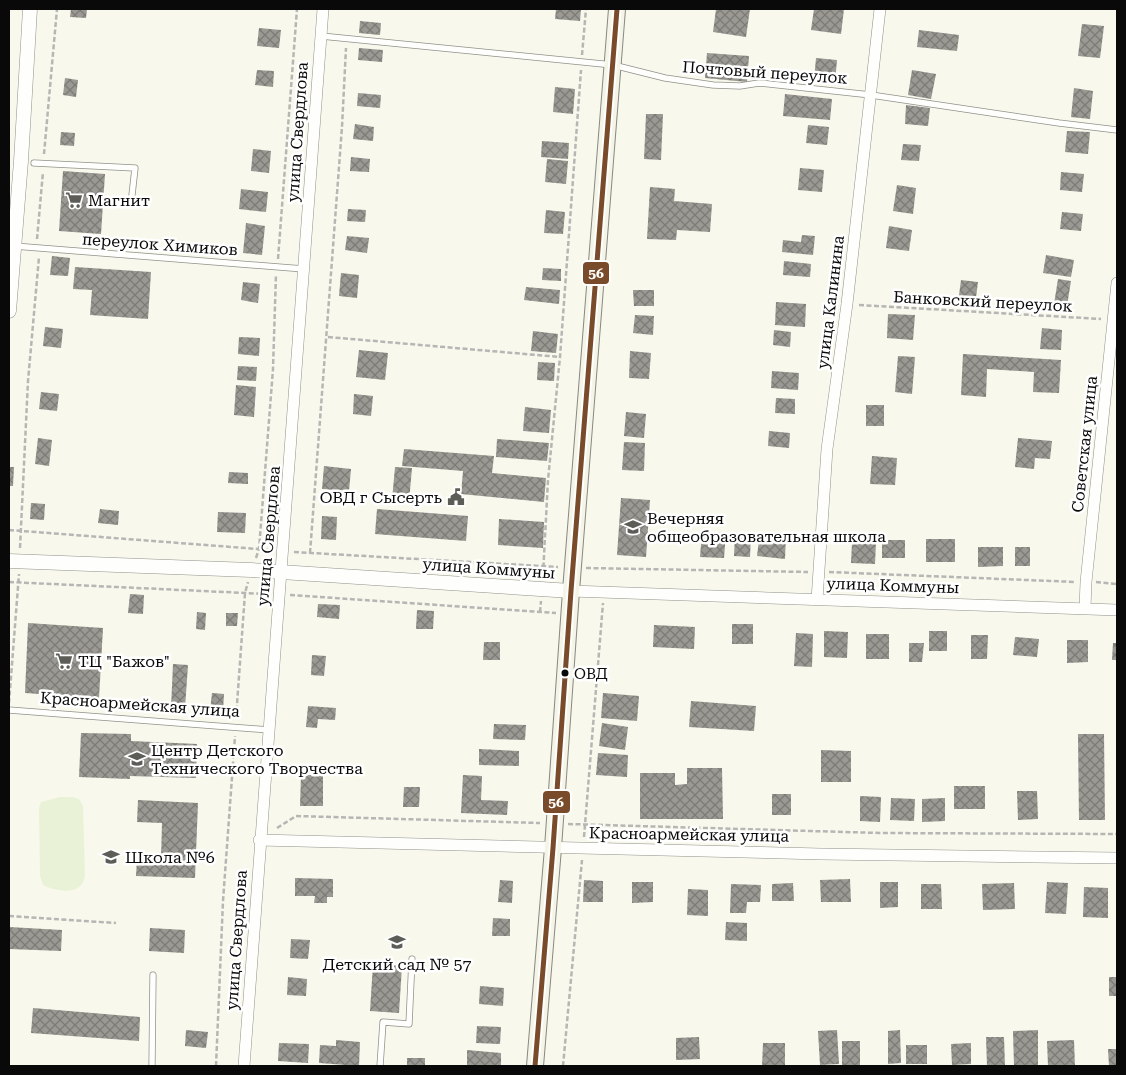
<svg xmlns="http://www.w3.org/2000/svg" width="1126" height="1075" viewBox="0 0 1126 1075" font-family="'Roboto Serif',serif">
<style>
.pitch{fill:#e9f2d6}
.building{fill:url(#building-cross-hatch)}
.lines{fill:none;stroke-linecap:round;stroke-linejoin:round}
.service-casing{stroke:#91918b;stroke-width:7}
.minor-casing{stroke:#91918b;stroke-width:12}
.tertiary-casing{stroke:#91918b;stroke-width:15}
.secondary-casing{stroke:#888782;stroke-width:18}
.path{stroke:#b6b6b4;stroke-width:2.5;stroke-dasharray:5 2.5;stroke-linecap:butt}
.service{stroke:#fefefc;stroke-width:5.5}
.minor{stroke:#fefefc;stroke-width:11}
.tertiary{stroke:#fefefc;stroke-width:14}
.secondary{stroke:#f4f4e7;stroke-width:16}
.bus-1-casing{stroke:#fff;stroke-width:9}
.bus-1{stroke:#7a4b2a;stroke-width:5}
.bus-dot{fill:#090909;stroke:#fff;stroke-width:2}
.labels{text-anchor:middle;stroke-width:5;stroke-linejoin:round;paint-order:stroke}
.bus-label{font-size:15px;fill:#090909;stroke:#fff;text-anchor:start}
.street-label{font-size:16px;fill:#090909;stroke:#fff}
.poi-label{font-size:16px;fill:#090909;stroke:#fff;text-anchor:start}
.line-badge{stroke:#fff;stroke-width:2}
.badge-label{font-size:14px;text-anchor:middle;font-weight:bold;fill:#fff}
</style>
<defs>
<pattern id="building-cross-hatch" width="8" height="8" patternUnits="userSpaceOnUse" patternTransform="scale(1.25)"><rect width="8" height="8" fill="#9b9993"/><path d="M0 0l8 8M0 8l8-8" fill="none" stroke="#7d7b76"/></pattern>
</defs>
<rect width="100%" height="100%" fill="#f9f8ec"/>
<!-- pitch -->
<path class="pitch" d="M60,797H73L79,799L83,806L85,876C82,896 57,892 43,885L40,876L39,808L41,802Z"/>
<!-- building -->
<path class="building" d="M71,9H87L86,18L70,17Z
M556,9H581L580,21L555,19Z
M716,9H750L746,37L713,32Z
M814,9H844L841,34L811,30Z
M360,21L381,23L380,35L359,33Z
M1082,24L1104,26L1100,58L1078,56Z
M259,28L281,30L279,48L257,46Z
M919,30L959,35L957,51L917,47Z
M359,48L383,50L382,62L358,60Z
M707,53L749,56L747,82L705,78Z
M816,58L837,60L835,82L814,80Z
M257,70L274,71L273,87L255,85Z
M912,70L936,74L931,99L908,95Z
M65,78L78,80L76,97L63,95Z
M555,87L575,89L573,114L553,112Z
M1074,88L1093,91L1090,119L1071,117Z
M358,93L381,95L380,108L357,106Z
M785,94L832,99L830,120L783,116Z
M906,105L930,108L928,126L905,124Z
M646,114H663L661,160L644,159Z
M355,124L374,127L373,141L353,139Z
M808,125L829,127L827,145L806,143Z
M1067,131L1090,132L1088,154L1065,152Z
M61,132L75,133L74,146L60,145Z
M542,141L569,143L568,159L541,157Z
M903,144L921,145L919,161L901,160Z
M253,149L271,151L269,173L251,171Z
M351,157L370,159L369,172L350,171Z
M547,159L568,161L566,184L545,182Z
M800,168L824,170L822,192L798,190Z
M63,171L105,174L101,234L59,231Z
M1061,172L1084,174L1082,192L1060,190Z
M897,185L916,188L913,214L893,211Z
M650,187L675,189L674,201L712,204L710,232L677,230L676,240L647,239Z
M241,189L268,192L266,212L239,209Z
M348,209L366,210L365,222L347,221Z
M546,210L565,212L563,234L544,233Z
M1062,212L1083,214L1081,231L1060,229Z
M246,223L265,226L262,255L243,253Z
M889,226L912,230L909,251L886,248Z
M802,235L815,236L813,255L782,252L783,240L801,242Z
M347,236L369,238L367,253L345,250Z
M1046,255L1074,260L1071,277L1043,273Z
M52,256L70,258L68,276L50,275Z
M784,261L811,264L810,277L783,275Z
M75,267L151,272L148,319L90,315L92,290L73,289Z
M543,268L561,269V281L542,280Z
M341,273L359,275L357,298L339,296Z
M1058,279L1071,281L1067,306L1054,304Z
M961,280L978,282L975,305L958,303Z
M243,282L260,284L258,303L241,300Z
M526,287L560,290L559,304L524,300Z
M633,290H654V306H634Z
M776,302L806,304L805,327L775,325Z
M888,314L915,315L913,340L887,338Z
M635,315L654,316L653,335L633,333Z
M45,327L63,329L61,348L43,346Z
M1042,328L1062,330L1061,350L1040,349Z
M774,330L791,332L790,347L773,345Z
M533,331L558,334L556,353L531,351Z
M239,337L260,338L259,356L238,354Z
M359,350L388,353L385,380L356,377Z
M630,351L651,353L649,379L629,378Z
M963,354L1061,360L1059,393L1033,392L1034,372L987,369L986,397L961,395Z
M898,356L915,357L912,394L895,392Z
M538,362L555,363L554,381L537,380Z
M238,366L257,367L256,381L237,380Z
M772,371L799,373L798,390L771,388Z
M236,385L256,387L254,417L234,415Z
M41,392L59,394L57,411L39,409Z
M354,394L373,396L371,416L353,414Z
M776,398L795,399V414L775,413Z
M866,405H884V426H866Z
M525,407L551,410L549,433L523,431Z
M626,412L646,414L644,438L624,436Z
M769,431L790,433L789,448L768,446Z
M38,438L52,440L49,466L35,464Z
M1018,438L1052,441L1050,459L1035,458L1034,469L1015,467Z
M497,439L549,443L547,461L496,457Z
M624,442L645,443L644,471L622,470Z
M404,449L494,456L492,473L546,478L544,502L461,494L463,471L402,466Z
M872,456L897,458L895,485L870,484Z
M324,466L351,469L349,491L322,489Z
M9,467H14L13,486H9Z
M395,467L412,468L409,502L392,500Z
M229,472L248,473V484L228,483Z
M621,498L650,500L646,557L617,555Z
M31,503L45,504L44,520L30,519Z
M100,509L119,511L118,525L98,523Z
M377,509L468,516L466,541L375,534Z
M218,512L246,513L245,533L217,532Z
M322,516L337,517L336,540L321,539Z
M499,519L544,522L543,548L498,545Z
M702,532L726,533L724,558L700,557Z
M760,532L786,533L785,559L757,556Z
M735,534L751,535L750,557L734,556Z
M926,539H955V562H926Z
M882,540H905V558H882Z
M852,542H876L875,564L851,563Z
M978,547H1003V566L978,567Z
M1015,547H1030V566H1015Z
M130,594L144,595L143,614L128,613Z
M318,604L340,605L339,619L317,617Z
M417,610L434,611L433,629H416Z
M197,612L206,613L205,630L196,629Z
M226,613H238L237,626H226Z
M28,623L103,628L99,698L25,693Z
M732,624H753V644H732Z
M654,625L695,627L694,649L653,647Z
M824,631L848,632L847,658L824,657Z
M929,631H947V651H929Z
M796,633L813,634L812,667L794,666Z
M866,634H889V659H866Z
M971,635H988L987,659H971Z
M1015,637L1039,639L1037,657L1013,655Z
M1067,640H1088V662L1067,663Z
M484,642H500V660H483Z
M909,643H924L922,662H909Z
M1113,643H1117V660H1112Z
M312,655L326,656L324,676L311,675Z
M173,664L188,665L185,708H171Z
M212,693L224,694L223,712L210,711Z
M603,693L639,696L637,721L601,718Z
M691,701L756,706L754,731L689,727Z
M308,706L336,708L335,720L318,719L317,728L306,727Z
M602,723L628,727L625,750L599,746Z
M494,724L526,725L525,740L493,739Z
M81,733L131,734V741L197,744L196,778L130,776V779L79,777Z
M1078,734H1104L1105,820H1079Z
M479,749L519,751V766L479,765Z
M821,750L851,751V782H821Z
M598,753L628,755L627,777L596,775Z
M687,768H722L723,819H640V773H675V785L687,784Z
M301,775H323V806H300Z
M463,775L482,776L481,800L508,801L507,815L461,813Z
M954,786H985V809H954Z
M404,787H420L419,807H403Z
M1017,791H1037L1038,819L1018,820Z
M772,794H791V815H772Z
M860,796L881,797L880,822L860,821Z
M891,798L915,799L914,821L890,820Z
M945,798V821L922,822V799Z
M138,800L198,803L195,878L136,876L137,857L161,858L162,823L137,822Z
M295,878L333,879V897H327V903H314L315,896H295Z
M850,879L851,902H821L820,880Z
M500,880L513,881L512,903L498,902Z
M584,880L603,881V902H583Z
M632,882H653V902L632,903Z
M880,882H898V907L880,908Z
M1047,882L1068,883L1066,914L1045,913Z
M793,883L794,901H772V884Z
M1014,883L1015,909L983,910L982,884Z
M731,884L761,885L760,902H747L746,913H730Z
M921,884H941L942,909H921Z
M1084,887L1108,888V918L1083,917Z
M688,889L708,890V916L687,915Z
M493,918L510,919V936H492Z
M726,922L747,923V941L725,940Z
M9,927L62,930L61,951L9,949Z
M150,928L185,930L184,953L149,951Z
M291,939L310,940L308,959L290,958Z
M373,964L402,966L399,1013L370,1011Z
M288,977L307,979L306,996L287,995Z
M1109,977H1117V996H1109Z
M480,986L504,988L503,1006L479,1004Z
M33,1008L140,1017L139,1041L31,1033Z
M477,1026L501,1027L500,1044L476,1043Z
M186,1030L208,1032L206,1048L185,1046Z
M837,1030L839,1064L820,1065L818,1031Z
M900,1030L901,1063L888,1064V1031Z
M1038,1030V1066H1014L1013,1031Z
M699,1037L700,1059L676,1060V1038Z
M986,1037H1004L1005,1066H987Z
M336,1040L360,1042L359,1066L319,1063L320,1045L336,1046Z
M1074,1040L1075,1066H1048L1047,1041Z
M842,1041H860V1066H842Z
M279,1043L309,1044L308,1063L278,1061Z
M763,1043H785V1066H762Z
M971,1043V1064L952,1065L951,1044Z
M906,1045H927V1064H906Z
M1108,1049H1117V1066H1109Z
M467,1050L501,1053V1066H467Z
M407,1058H425V1066H407Z"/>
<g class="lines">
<!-- service casing -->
<g class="service-casing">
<path id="service" d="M321,36L613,65L665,78L713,85L740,86L759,83L871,95L1059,123L1117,130
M34,163L135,168L131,204
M14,246L304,269
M9,710L269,730
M152,1066L153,975
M380,1066L383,1022L409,1024L412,959"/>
</g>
<!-- minor casing -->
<g class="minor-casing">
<path id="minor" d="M571,591L1117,610
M817,600L827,449L847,304L880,9
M1085,608L1086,582L1117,283
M259,840L821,854L1117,858
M244,1066L323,9"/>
</g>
<!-- tertiary casing -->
<g class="tertiary-casing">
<path id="tertiary" d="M9,311L21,161L30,9
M9,561L251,570L571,591"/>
</g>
<!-- secondary casing -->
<g class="secondary-casing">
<path id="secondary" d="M535,1066L553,848L571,591L617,9"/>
</g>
<!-- path -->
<path class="path" d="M582,55L586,9
M44,154L57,9
M37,239L43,172
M278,259L297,9
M859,305L1101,319
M328,337L560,357
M9,530L271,550
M20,548L28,381L39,257
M294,552L558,567
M310,553L342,127L346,48
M256,558L259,549L273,369L276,274
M586,568L808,572
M829,572L1076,582
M543,575L548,480L560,357L581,70
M9,582L267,594
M1096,582L1117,584
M290,595L556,613
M540,612L541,601
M9,703L19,574
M236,718L245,593L248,582
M568,824L880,833L1117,834
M277,828L296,816L540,823
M584,837L603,603
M9,916L116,923
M216,1066L223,901L235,736
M563,1066L582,860"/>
<!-- service -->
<use href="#service" class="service"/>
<!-- minor -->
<use href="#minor" class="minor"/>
<!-- tertiary -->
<use href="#tertiary" class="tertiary"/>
<!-- secondary -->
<use href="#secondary" class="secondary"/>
<!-- bus-1 casing -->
<g class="bus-1-casing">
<path id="bus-1" d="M535,1066L553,848L571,591L617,9"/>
</g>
<!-- bus-1 -->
<use href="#bus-1" class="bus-1"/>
</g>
<!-- icons -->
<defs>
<g id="supermarket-bare" transform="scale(1.35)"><path d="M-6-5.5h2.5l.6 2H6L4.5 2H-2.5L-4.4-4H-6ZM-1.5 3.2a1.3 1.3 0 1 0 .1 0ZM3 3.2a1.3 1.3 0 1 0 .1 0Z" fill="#5d5d58" stroke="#fff" stroke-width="2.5" paint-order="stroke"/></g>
<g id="civic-bare" transform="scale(1.35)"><path d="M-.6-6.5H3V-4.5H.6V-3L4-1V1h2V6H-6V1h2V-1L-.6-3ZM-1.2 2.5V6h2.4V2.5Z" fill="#5d5d58" stroke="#fff" stroke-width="2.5" paint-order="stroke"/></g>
<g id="school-bare" transform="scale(1.35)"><path d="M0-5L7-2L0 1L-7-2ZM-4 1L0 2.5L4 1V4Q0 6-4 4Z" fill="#5d5d58" stroke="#fff" stroke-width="2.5" paint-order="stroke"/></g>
</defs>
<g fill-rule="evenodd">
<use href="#supermarket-bare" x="74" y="200"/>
<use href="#civic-bare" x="456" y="497"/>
<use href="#school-bare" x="633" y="527"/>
<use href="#supermarket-bare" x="64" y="661"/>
<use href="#school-bare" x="137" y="759"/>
<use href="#school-bare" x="111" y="857"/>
<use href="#school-bare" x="397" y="942"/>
</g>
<!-- markers -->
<circle class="bus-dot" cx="565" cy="673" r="4.5"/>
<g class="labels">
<!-- bus labels -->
<g class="bus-label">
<text x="574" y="679">ОВД</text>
</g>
<!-- street labels -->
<g class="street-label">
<text transform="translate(765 72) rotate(4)" y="6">Почтовый переулок</text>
<text transform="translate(297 132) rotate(-86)" y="6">улица Свердлова</text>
<text transform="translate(160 244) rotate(4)" y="6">переулок Химиков</text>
<text transform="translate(983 301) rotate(3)" y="6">Банковский переулок</text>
<text transform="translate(830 302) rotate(-83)" y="6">улица Калинина</text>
<text transform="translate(1084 444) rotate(-84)" y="6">Советская улица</text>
<text transform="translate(268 536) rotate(-85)" y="6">улица Свердлова</text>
<text transform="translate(489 568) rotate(4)" y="6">улица Коммуны</text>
<text transform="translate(893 585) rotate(2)" y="6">улица Коммуны</text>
<text transform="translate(140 704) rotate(4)" y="6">Красноармейская улица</text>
<text transform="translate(689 834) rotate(1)" y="6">Красноармейская улица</text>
<text transform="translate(236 940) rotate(-86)" y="6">улица Свердлова</text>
</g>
<!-- poi labels -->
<g class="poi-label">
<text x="88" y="206">Магнит</text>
<text x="442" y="503" text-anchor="end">ОВД г Сысерть</text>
<text x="647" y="524">Вечерняя<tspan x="647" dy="18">общеобразовательная школа</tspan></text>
<text x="78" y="667">ТЦ "Бажов"</text>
<text x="151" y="756">Центр Детского<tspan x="151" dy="18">Технического Творчества</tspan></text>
<text x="125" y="863">Школа №6</text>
<text x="397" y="970" text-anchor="middle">Детский сад № 57</text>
</g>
</g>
<g class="line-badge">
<rect x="582" y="261" width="28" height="24" rx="5" fill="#7a4b2a"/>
<rect x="542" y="790" width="29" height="24" rx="5" fill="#7a4b2a"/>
</g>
<g class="badge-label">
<text x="596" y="278">56</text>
<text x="556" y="807">56</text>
</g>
<!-- border -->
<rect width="1126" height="1075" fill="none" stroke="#090909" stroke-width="20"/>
</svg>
